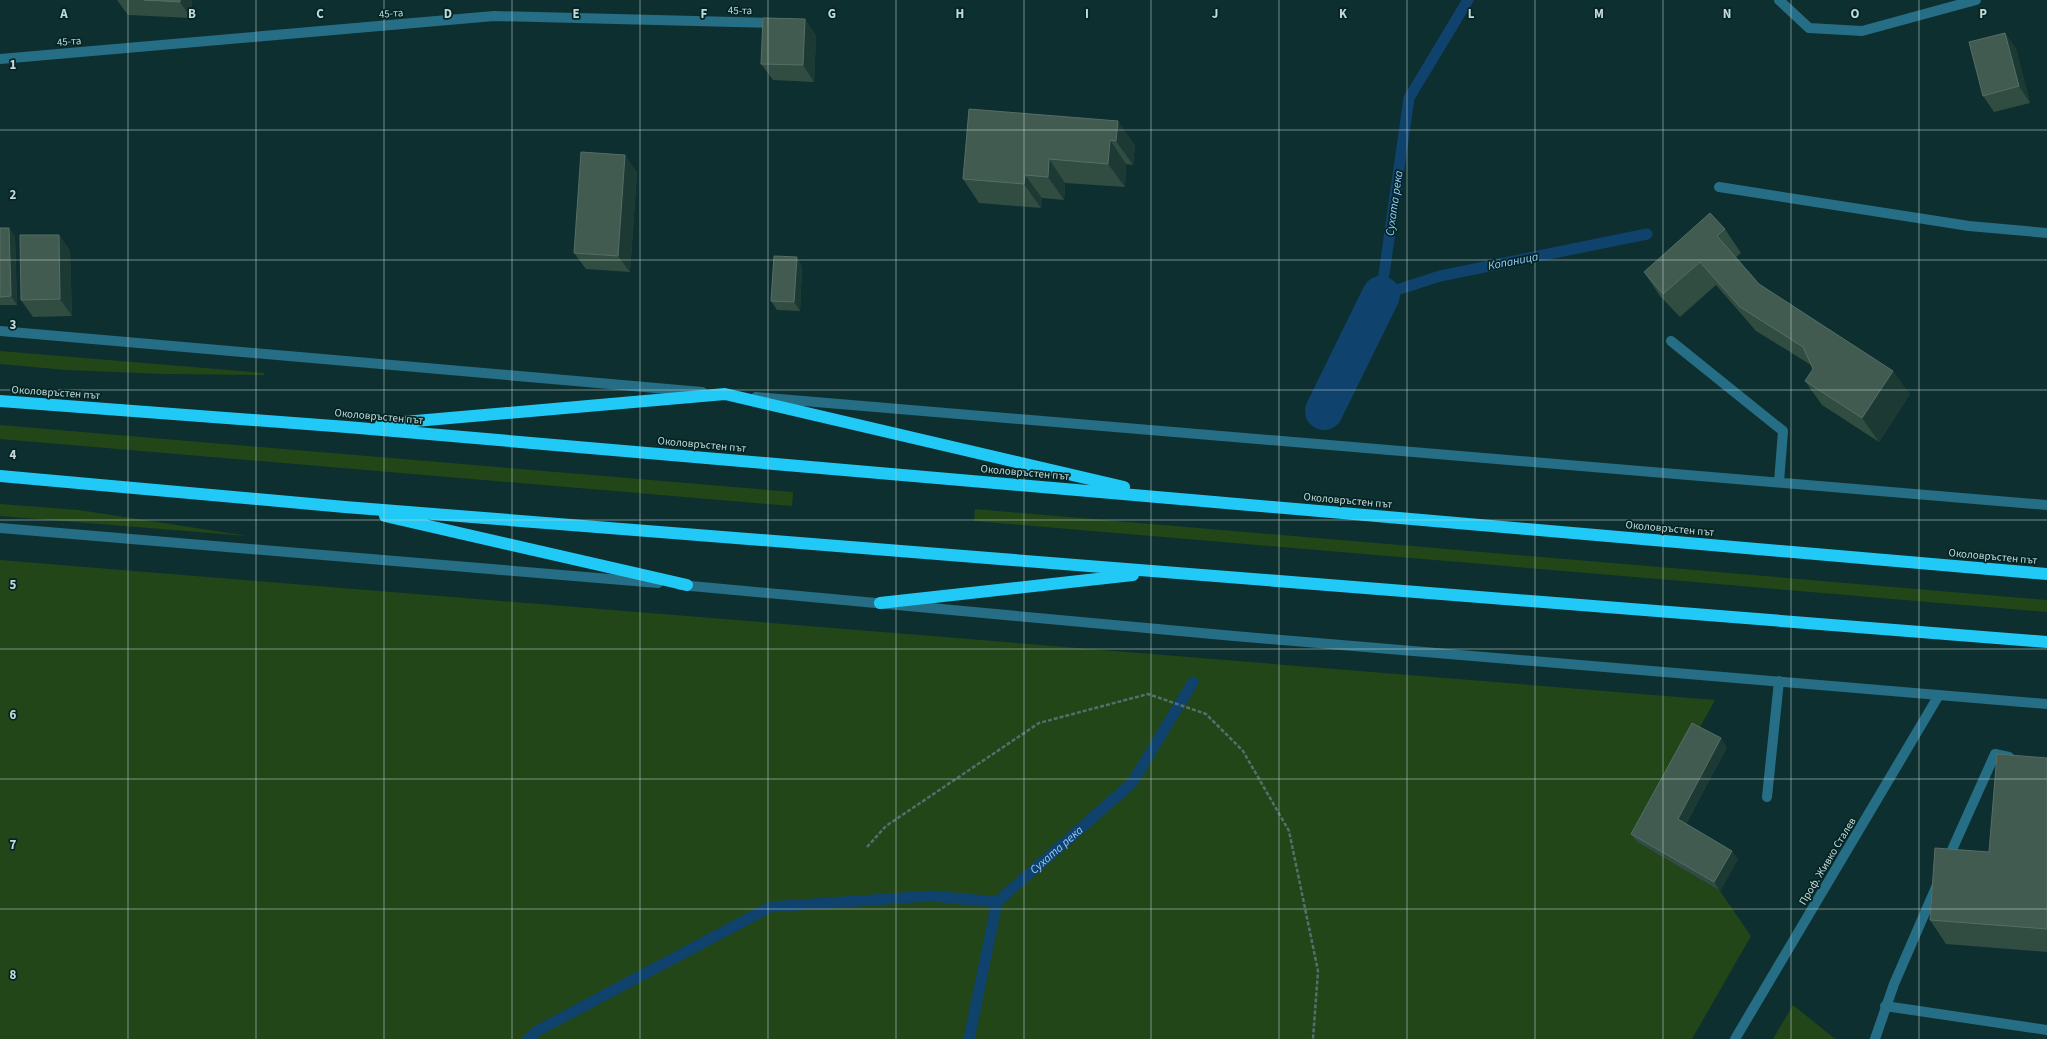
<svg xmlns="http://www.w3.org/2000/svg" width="2047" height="1039" viewBox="0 0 2047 1039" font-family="'Source Sans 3',sans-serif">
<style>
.green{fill:#224618}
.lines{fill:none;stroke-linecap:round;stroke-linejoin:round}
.stream{stroke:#0f426d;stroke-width:11}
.canal{stroke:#0f426d;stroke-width:38}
.path{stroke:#536f6e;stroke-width:2.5;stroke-dasharray:4 2;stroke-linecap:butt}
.minor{stroke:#266e85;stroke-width:10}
.highway{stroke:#21caf6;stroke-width:12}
.wall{fill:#314c41}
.shaded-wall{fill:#1c3a33}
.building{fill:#415b51;stroke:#566e66}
.grid{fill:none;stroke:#c6d8d7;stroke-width:1;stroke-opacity:0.55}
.labels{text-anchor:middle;stroke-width:3.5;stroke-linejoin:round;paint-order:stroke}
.street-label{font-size:11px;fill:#c6d8d7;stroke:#032525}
.water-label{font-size:12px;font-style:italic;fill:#9acafc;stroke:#032525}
.grid-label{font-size:13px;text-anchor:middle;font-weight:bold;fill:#c6d8d7;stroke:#032525;stroke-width:3.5;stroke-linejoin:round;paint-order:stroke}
</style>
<rect width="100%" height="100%" fill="#0e2f2f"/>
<!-- green -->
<path class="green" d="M0,351L264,373V375L165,374L66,370L0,364Z
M0,425L793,492L792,506L0,439Z
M0,504L79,510L248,536L0,516Z
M975,509L2047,600V612L974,521Z
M0,560L1715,700L1637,842L1720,891L1751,936L1692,1039H0Z
M1793,1005L1835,1039H1773Z"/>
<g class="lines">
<!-- stream -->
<g class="stream">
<path d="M1468,0L1409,98L1381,295L1440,276L1647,234"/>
<path d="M528,1039L537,1031L770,907L931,896L997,902"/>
<path id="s1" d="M969,1039L997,902L1132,783L1193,682"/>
</g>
<!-- canal -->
<path class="canal" d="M1324,411L1381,295"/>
<!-- path -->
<path class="path" d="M867,847L886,826L1039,723L1148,694L1206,714L1243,751L1289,831L1318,971L1313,1039"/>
<!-- minor -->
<path class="minor" d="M1779,0L1809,28L1862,31L1976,0
M0,59L494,16L776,23
M1719,187L1969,226L2047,233
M0,331L702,392
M1671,341L1783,431L1779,482
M756,397L2047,505
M0,528L658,583
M680,585L1234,636L2047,704
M1767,797L1779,681
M1947,861L1995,754L2009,757
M1885,1006L2047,1030
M1735,1039L1939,695
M1875,1039L1894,984L1937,885"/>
<!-- highway -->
<path class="highway" d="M0,401L347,427L2047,574
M381,424L725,394L1124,487
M0,476L345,507L2047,642
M385,516L687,585
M880,603L1133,575"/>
</g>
<!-- wall -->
<path class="wall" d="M117,0H192L191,18L128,15Z
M805,19L816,36L814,82L773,80L761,64Z
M2005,33L2016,49L2030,103L1994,112L1983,96Z
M969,109L1135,145L1133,165L1126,164L1125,187L1065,183L1064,200L1042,198L1041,208L979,203L963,179Z
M637,172L630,272L586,269L574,253Z
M0,228L15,236L17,305H0Z
M1725,229L1741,253L1736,257L1759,284L1910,394L1879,442L1822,405L1805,381L1813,369L1811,365L1756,331L1716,285L1680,317L1660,296L1644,272Z
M59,235L70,251L72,316L33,317L21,300Z
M802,266L800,311L777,310L771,301Z
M1727,747L1686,824L1738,859L1720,891L1637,842L1631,834Z
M2047,758V952L1946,944L1930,920L1989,852Z"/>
<!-- shaded-wall -->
<path class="shaded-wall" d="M180,0H192L191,18L180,2Z
M805,19L816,36L814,82L803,65Z
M2005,33L2016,49L2030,103L2019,86Z
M1118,121L1135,145L1133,165L1116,141Z
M1110,140L1126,164L1125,187L1108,164Z
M625,155L637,172L630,272L618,256Z
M1049,159L1065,183L1064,200L1048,177Z
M1025,175L1042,198L1041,208L1024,184Z
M9,228L15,236L17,305L11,296Z
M59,235L70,251L72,316L60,299Z
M797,257L802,266L800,311L794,302Z
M1893,371L1910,394L1879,442L1862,418Z
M1721,738L1727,747L1684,827L1678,819Z
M1732,851L1738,859L1720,891L1714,882Z"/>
<!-- building -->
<path class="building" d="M144,0H180V2Z
M763,18L805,19L803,65L761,64Z
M2005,33L2019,86L1983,96L1969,42Z
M969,109L1118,121L1116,141L1110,140L1108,164L1049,159L1048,177L1025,175L1024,184L963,179Z
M581,152L625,155L618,256L574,253Z
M1710,213L1725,229L1717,236L1759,284L1893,371L1862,418L1805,381L1813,369L1803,347L1740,307L1700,262L1663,294L1644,272Z
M0,228H9L11,296L0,297Z
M20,235H59L60,299L21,300Z
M774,256L797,257L794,302L771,301Z
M1692,723L1721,738L1678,819L1732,851L1714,882L1631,834Z
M1997,754L2047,758V929L1930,920L1935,848L1989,852Z"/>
<!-- grid -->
<path class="grid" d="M128,0V1039M256,0V1039M384,0V1039M512,0V1039M640,0V1039M768,0V1039M896,0V1039M1024,0V1039M1151,0V1039M1279,0V1039M1407,0V1039M1535,0V1039M1663,0V1039M1791,0V1039M1919,0V1039M0,130H2047M0,260H2047M0,390H2047M0,520H2047M0,649H2047M0,779H2047M0,909H2047"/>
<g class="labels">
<!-- street labels -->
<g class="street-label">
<text transform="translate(740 10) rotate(1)" y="4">45-та</text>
<text transform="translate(391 13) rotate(-5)" y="4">45-та</text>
<text transform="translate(69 41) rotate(-5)" y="4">45-та</text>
<text transform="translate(56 392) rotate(4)" y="4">Околовръстен път</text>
<text transform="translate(379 416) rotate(5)" y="4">Околовръстен път</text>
<text transform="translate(702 444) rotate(5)" y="4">Околовръстен път</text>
<text transform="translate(1025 472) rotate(5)" y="4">Околовръстен път</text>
<text transform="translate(1348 500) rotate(5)" y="4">Околовръстен път</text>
<text transform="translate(1670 528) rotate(5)" y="4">Околовръстен път</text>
<text transform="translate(1993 556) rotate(5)" y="4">Околовръстен път</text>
<text transform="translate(1827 861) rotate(-59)" y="4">Проф. Живко Сталев</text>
</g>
<!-- water labels -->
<g class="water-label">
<text transform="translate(1394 203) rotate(-82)" y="4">Сухата река</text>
<text transform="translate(1513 261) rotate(-11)" y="4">Копаница</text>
<text dy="4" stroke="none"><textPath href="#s1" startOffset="219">Сухата река</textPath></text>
</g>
</g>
<g class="grid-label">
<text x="64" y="18">A</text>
<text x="192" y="18">B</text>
<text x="320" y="18">C</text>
<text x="448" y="18">D</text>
<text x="576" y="18">E</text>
<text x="704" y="18">F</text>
<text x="832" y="18">G</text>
<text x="960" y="18">H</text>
<text x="1087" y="18">I</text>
<text x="1215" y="18">J</text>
<text x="1343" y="18">K</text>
<text x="1471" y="18">L</text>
<text x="1599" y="18">M</text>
<text x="1727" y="18">N</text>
<text x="1855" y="18">O</text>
<text x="1983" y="18">P</text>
<text x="13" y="69">1</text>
<text x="13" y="199">2</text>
<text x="13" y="329">3</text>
<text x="13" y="459">4</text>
<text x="13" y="589">5</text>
<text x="13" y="719">6</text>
<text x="13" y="849">7</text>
<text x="13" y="979">8</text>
</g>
</svg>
